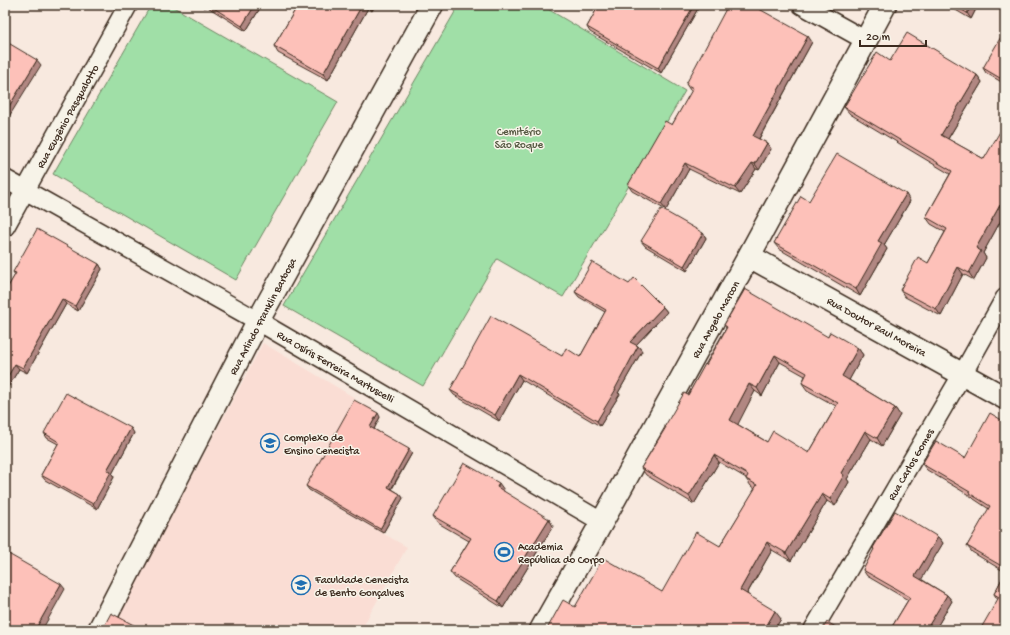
<svg xmlns="http://www.w3.org/2000/svg" width="1010" height="635" viewBox="0 0 1010 635" font-family="'Gochi Hand',sans-serif">
<style>
.built{fill:#faddd4}
.green{fill:#a0dfa7;stroke:#6e8462}
.lines{fill:none;stroke-linecap:round;stroke-linejoin:round}
.street-casing{stroke:#3b2a1e;stroke-width:21}
.secondary-casing{stroke:#3b2a1e;stroke-width:25}
.street{stroke:#f7f3e8;stroke-width:18}
.secondary{stroke:#f7f3e8;stroke-width:22}
.wall{fill:#daa69f;stroke:#3b2a1e;fill-rule:evenodd}
.shaded-wall{fill:#b18782;stroke:#3b2a1e}
.building{fill:#fdc1b9;stroke:#3b2a1e;fill-rule:evenodd}
.labels{text-anchor:middle;stroke-width:3;stroke-linejoin:round;paint-order:stroke}
.street-label{font-size:11px;fill:#3b2a1e;stroke:#f7f3e8}
.park-label{font-size:11px;fill:#545740;stroke:#f7f3e8}
.poi-label{font-size:11px;fill:#3b2a1e;stroke:#f7f3e8;text-anchor:start}
</style>
<rect width="100%" height="100%" fill="#f8e9df"/>
<filter id="ink" filterUnits="userSpaceOnUse"><feTurbulence type="fractalNoise" baseFrequency=".025" numOctaves="2"/><feDisplacementMap in="SourceGraphic" scale="8" xChannelSelector="R" yChannelSelector="G"/><feConvolveMatrix kernelMatrix="1 2 1 2 8 2 1 2 1" color-interpolation-filters="sRGB"/></filter>
<g filter="url(#ink)">
<!-- built -->
<path class="built" d="M263,343L355,398L305,489L407,547L361,630H111Z"/>
<!-- green -->
<path class="green" d="M151,5H170L338,102L236,280L53,174Z
M459,5H541L685,91L563,297L497,259L423,386L284,306Z"/>
<g class="lines">
<!-- street casing -->
<g class="street-casing">
<path id="street" d="M802,5L865,40
M5,179L258,321L602,522
M5,227L128,5
M813,630L963,373L1005,298"/>
</g>
<!-- secondary casing -->
<g class="secondary-casing">
<path id="secondary" d="M749,256L1005,398
M99,630L258,321L432,5
M541,630L602,522L749,256L885,5"/>
</g>
<!-- street -->
<use href="#street" class="street"/>
<!-- secondary -->
<use href="#secondary" class="secondary"/>
</g>
<!-- wall -->
<path class="wall" d="M200,5H262L246,31L206,6L205,8Z
M298,5H375L372,11L368,8L328,80L278,53L274,46Z
M599,5H700L661,73L590,32L587,27Z
M947,5H978L971,19Z
M1005,37V84L986,73L983,68Z
M812,42L759,139L767,143L771,149L759,170L756,169L740,194L689,169L666,210L632,191L628,185L672,125L692,91L690,90L686,84Z
M890,61L977,75L982,82L948,139L984,159L1005,132V213L983,253L986,258L974,280L963,274L941,316L905,297L900,290L928,263L945,232L931,224L926,217L950,174L850,114L844,107Z
M809,201H910L884,245L887,249L860,296L779,249L774,243Z
M703,233L706,238L687,271L645,246L641,241Z
M99,264L102,269L78,311L66,304L27,373L19,369L5,392V292L15,275L13,272Z
M575,292L663,307L667,312L636,345L638,346L642,351L618,393L620,394L600,426L522,380L499,421L454,395L450,390L562,356L580,357L605,312L579,297Z
M724,325L828,337L858,348L863,355L849,380L895,408L900,415L882,446L871,439L847,479L849,482L835,506L827,501L791,561L772,550L747,594L781,619L774,630H545L575,607L662,592L720,546L755,489L751,486L746,479V478L719,462L694,504L646,475L641,468L665,427V426L688,395L726,328ZM780,362L805,376L802,383L807,390L836,406L809,453L767,442L737,424L755,391L762,396Z
M380,417L374,429L412,453L392,489L400,494L403,498L383,533L309,490L306,486Z
M1005,422V572L972,552L967,546L989,509L974,499L972,497L927,470L922,464L965,458Z
M44,433H134L112,474L114,477L97,509L45,480L41,475L58,444L47,438Z
M504,490L503,491L553,526L503,608L455,578L450,572L469,541L438,523L433,516Z
M938,537L943,543L921,579L947,595L952,601L935,630H890L908,600L867,576L863,570L874,550L873,548Z
M1005,573V630L998,600L994,594Z"/>
<!-- shaded-wall -->
<path class="shaded-wall" d="M255,5H262L246,31L242,26Z
M362,5H366L368,8L328,80L323,74Z
M368,5H375L372,11Z
M694,5H700L661,73L658,68Z
M972,5H978L971,19L967,13Z
M808,36L812,42L757,142L753,136Z
M37,60L41,65L5,123V113Z
M977,75L982,82L946,142L941,135Z
M767,143L771,149L759,170L755,164Z
M685,163L689,169L666,210L661,204Z
M752,163L756,169L740,194L735,188Z
M906,194L910,201L884,245L887,249L860,296L856,289L878,241Z
M1000,205L1005,212V213L983,253L986,258L974,280L969,273L976,248Z
M703,233L706,238L687,271L684,266Z
M99,264L102,269L78,311L75,306Z
M958,267L963,274L941,316L936,309Z
M62,299L66,304L27,373L23,368Z
M663,307L667,312L634,347L630,342Z
M638,346L642,351L618,393L620,394L600,426L597,421Z
M858,348L863,355L847,384L842,376Z
M775,355L780,362L762,396L757,388Z
M15,364L19,369L5,392V381Z
M518,374L522,380L499,421L495,415Z
M749,384L755,391L736,428L730,420Z
M895,408L900,415L882,446L877,438Z
M378,413L380,417L373,431L370,427Z
M131,428L134,433L112,474L114,477L97,509L93,504L107,470Z
M865,431L871,439L847,479L849,482L835,506L830,499L841,473Z
M409,449L412,453L390,491L388,487Z
M714,455L719,462L694,504L689,496Z
M499,483L504,490L501,494L497,487Z
M400,494L403,498L383,533L380,529Z
M822,494L827,501L791,561L786,553Z
M549,519L553,526L503,608L498,601Z
M938,537L943,543L920,582L915,576Z
M767,542L772,550L745,597L740,590Z
M61,584L65,589L42,630H35Z
M947,595L952,601L935,630H926Z
M775,611L781,619L774,630H764Z"/>
<!-- building -->
<path class="building" d="M209,5H255L242,26Z
M298,5H362L323,74L274,46Z
M599,5H694L658,68L587,27Z
M728,5H752L808,36L753,136L767,143L755,164L752,163L735,188L685,163L661,204L628,185L665,121L672,125L693,88L686,84Z
M953,5H972L967,13Z
M907,33L977,75L941,135L984,159L1001,130L1005,132V208L1000,205L976,248L981,251L969,273L958,267L936,309L900,290L918,257L928,263L947,229L926,217L952,171L844,107L877,52L890,61Z
M1002,35L1005,37V81L983,68Z
M5,41L37,60L5,113Z
M837,154L906,194L878,241L882,243L856,289L774,243L801,196L809,201Z
M661,209L703,233L684,266L641,241Z
M37,229L99,264L75,306L62,299L23,368L15,364L5,381V292L16,273L13,272Z
M592,262L629,284L634,278L663,307L630,342L638,346L615,389H616L597,421L518,374L495,415L450,390L491,316L562,356L566,348L580,357L606,310L575,292Z
M745,289L828,337L830,332L858,348L842,376L895,408L877,438L865,431L841,473L844,475L830,499L822,494L786,553L767,542L740,590L775,611L764,630H545L547,629L563,600L575,607L603,558L662,592L696,532L720,546L757,485L746,479L748,475L714,455L689,496L641,468L666,427L665,426L684,393L688,395L705,364L706,365L727,327L724,325ZM775,355L807,373L802,383L838,403L809,453L773,431L767,442L730,420L749,384L757,388Z
M66,393L131,428L107,470L111,472L93,504L41,475L59,442L44,433Z
M354,400L378,413L370,427L409,449L388,487L400,494L380,529L306,486Z
M990,413L1005,422V568L967,546L990,506L969,493L970,492L922,464L936,441L965,458Z
M464,463L499,483L497,487L549,519L498,601L450,572L471,538L433,516Z
M895,511L938,537L915,576L947,595L926,630H890L910,597L863,570L874,549L873,548Z
M5,552L61,584L35,630H5Z
M1005,573V630H980L999,597L994,594Z
M111,613L143,630H102Z
M827,622L841,630H822Z"/>
</g>
<!-- icons -->
<defs>
<g id="university-ring" transform="scale(1)"><circle r="9.5" fill="#f7f3e8" stroke="#1f6fb2" stroke-width="1.5"/><path d="M0-5L7-2L0 1L-7-2ZM-4 1L0 2.5L4 1V4Q0 6-4 4Z" fill="#1f6fb2"/></g>
<g id="stadium-ring" transform="scale(1)"><circle r="9.5" fill="#f7f3e8" stroke="#1f6fb2" stroke-width="1.5"/><path d="M0-5a6.5 5 0 1 0 0 10a6.5 5 0 1 0 0-10ZM-3.5-1.8h7v3.6h-7Z" fill="#1f6fb2"/></g>
</defs>
<g fill-rule="evenodd">
<use href="#university-ring" x="270" y="443"/>
<use href="#stadium-ring" x="504" y="552"/>
<use href="#university-ring" x="301" y="585"/>
</g>
<g class="labels">
<!-- street labels -->
<g class="street-label">
<text transform="translate(67 116) rotate(-61)" y="4">Rua Eugênio Pasqualotto</text>
<text transform="translate(262 316) rotate(-62)" y="4">Rua Arlindo Franklin Barbosa</text>
<text transform="translate(715 319) rotate(-61)" y="4">Rua Angelo Marcon</text>
<text transform="translate(877 326) rotate(29)" y="4">Rua Doutor Raul Moreira</text>
<text transform="translate(336 366) rotate(30)" y="4">Rua Osíris Ferreira Martuscelli</text>
<text transform="translate(910 464) rotate(-60)" y="4">Rua Carlos Gomes</text>
</g>
<!-- park labels -->
<g class="park-label">
<text x="519" y="135">Cemitério<tspan x="519" dy="13">São Roque</tspan></text>
</g>
<!-- poi labels -->
<g class="poi-label">
<text x="284" y="441">Complexo de<tspan x="284" dy="13">Ensino Cenecista</tspan></text>
<text x="518" y="550">Academia<tspan x="518" dy="13">República do Corpo</tspan></text>
<text x="315" y="583">Faculdade Cenecista<tspan x="315" dy="13">de Bento Gonçalves</tspan></text>
</g>
</g>
<!-- margin -->
<rect width="1010" height="635" fill="none" stroke="#f7f3e8" stroke-width="20"/>
<rect x="10" y="10" width="990" height="615" fill="none" stroke="#3b2a1e" stroke-width="1.5" filter="url(#ink)"/>
<!-- scale -->
<path d="M860 40v6h66v-6" fill="none" stroke="#3b2a1e" stroke-width="2"/>
<text x="866" y="40" font-size="12" fill="#3b2a1e" stroke="#f7f3e8" stroke-width="3" paint-order="stroke">20 m</text>
</svg>
